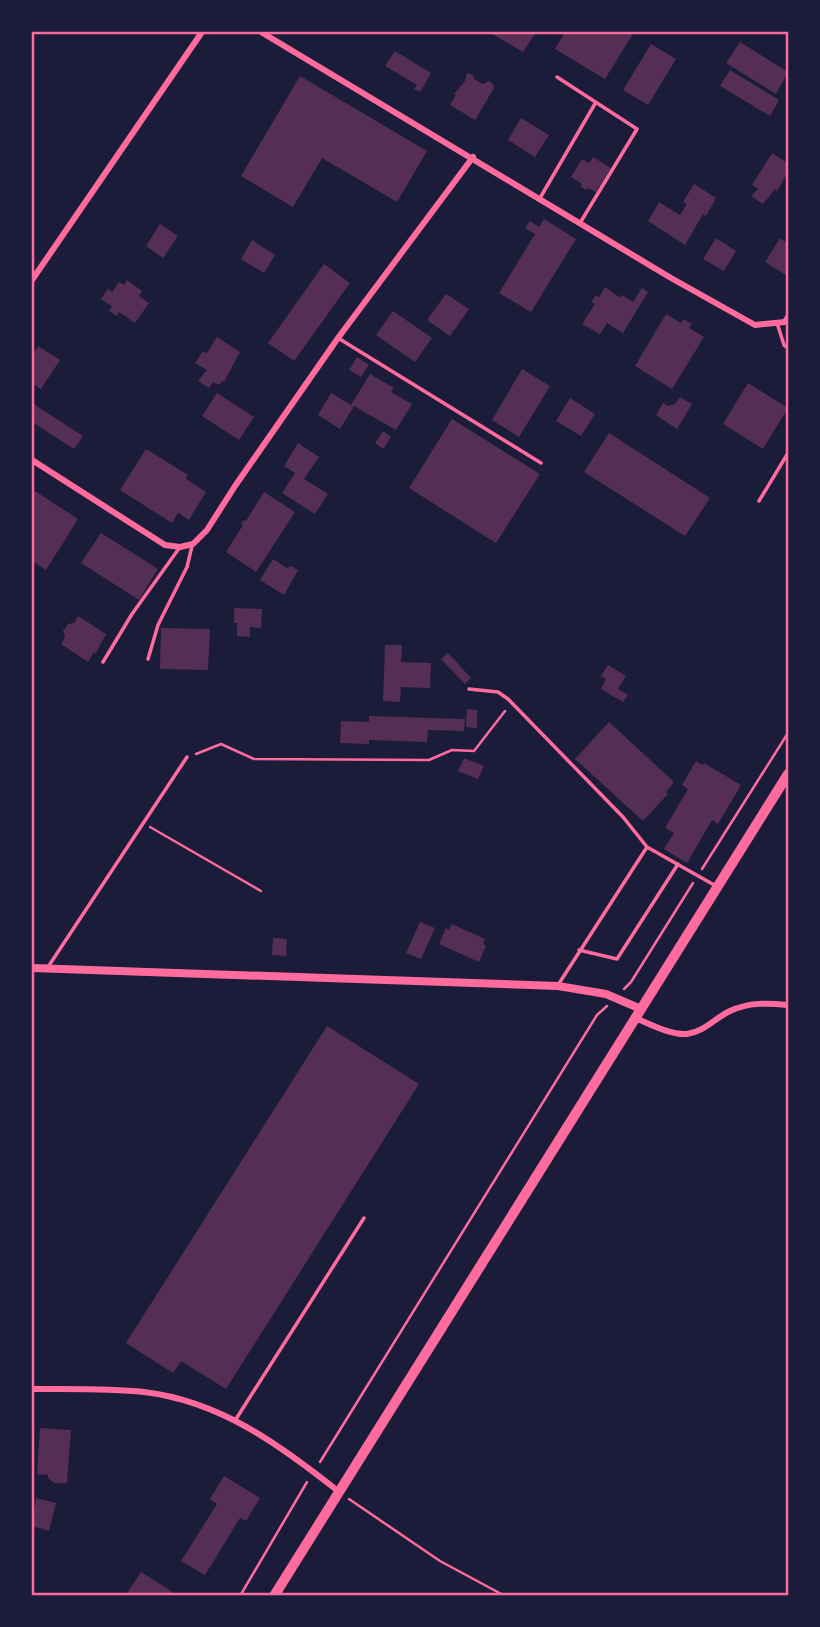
<svg xmlns="http://www.w3.org/2000/svg" width="820" height="1627" viewBox="0 0 820 1627" font-family="'Noto Sans',sans-serif">
<style>
.building{fill:#542f53}
.lines{fill:none;stroke-linecap:round;stroke-linejoin:round}
.path{stroke:#ff6b9d;stroke-width:2.5}
.service{stroke:#ff6b9d;stroke-width:3.5}
.minor{stroke:#ff6b9d;stroke-width:6}
.tertiary{stroke:#ff6b9d;stroke-width:8}
.secondary{stroke:#ff6b9d;stroke-width:10}
.neatline{fill:none;stroke:#ff6b9d;stroke-width:2.5}
</style>
<rect width="100%" height="100%" fill="#1b1b3a"/>
<!-- building -->
<path class="building" d="M489,32H536L523,52Z
M565,32H634L605,79L555,49Z
M740,42L788,72L776,94L726,63Z
M651,44L676,59L648,105L623,90Z
M395,51L431,73L420,92L414,89L417,85L385,66Z
M730,70L779,100L770,116L720,86Z
M467,73L473,75L474,79L483,84L489,81L493,84L494,88L475,120L450,105L456,95L454,94L465,81Z
M300,76L427,151L397,202L322,158L293,207L241,176Z
M521,118L549,135L535,157L508,140Z
M772,153L788,163V172L777,191L775,189L763,204L751,196L758,189L752,185Z
M593,157L611,168L596,192L588,188L586,190L580,186L582,184L571,177L582,159L589,163Z
M694,184L716,198L706,216L703,214L685,245L648,221L659,202L680,215L687,204L683,202Z
M544,219L576,239L531,312L499,293L535,234L525,228L530,221L539,227Z
M160,224L178,236L163,258L146,246Z
M716,238L736,251L724,271L703,259Z
M780,238L788,243V271L786,275L765,262Z
M252,240L275,255L264,273L241,259Z
M324,264L350,283L294,361L268,343Z
M127,280L142,291L139,296L149,303L135,323L119,312L117,316L109,311L112,306L101,299L108,289L112,292L119,282L124,285Z
M605,287L620,298L622,295L633,302L642,288L648,292L623,333L607,323L600,334L582,324L595,304L591,302L596,295L599,297Z
M446,294L469,309L450,336L427,320Z
M393,311L432,338L415,362L376,335Z
M666,314L681,323L683,319L692,324L689,328L704,337L672,389L635,366Z
M217,337L240,352L224,382L222,381L219,385L213,382L209,388L198,381L207,370L195,363L203,351L207,353Z
M38,346L60,360L41,389L32,383V357Z
M357,357L369,365L361,377L349,370Z
M522,369L550,386L519,437L492,420Z
M370,374L394,388L391,392L412,404L396,430L354,406L340,429L318,415L331,393L351,405Z
M748,383L788,408L763,449L723,424Z
M217,393L254,417L239,440L202,416Z
M680,397L692,404L677,429L656,415L663,403L668,406L675,404Z
M570,398L595,414L581,436L556,421Z
M32,403L83,436L74,449L32,422Z
M452,419L540,474L496,543L409,488Z
M383,431L391,437L383,449L375,443Z
M609,433L710,498L685,536L584,472Z
M298,443L319,457L304,479L328,494L315,514L282,493L295,473L284,466Z
M146,449L188,475L186,479L206,492L189,520L178,513L172,523L120,490Z
M35,491L78,519L46,570L32,561V496Z
M264,492L295,512L256,572L226,552L243,525L241,524L244,520L246,521Z
M101,533L158,569L139,600L81,563Z
M273,559L287,568L291,566L298,570L284,595L260,580Z
M234,608L262,609L261,628L250,627V637L237,636V623H234Z
M78,616L106,634L96,653L94,652L88,662L61,644L65,637L63,631L68,624L74,623Z
M161,628L210,629L208,670L160,669Z
M385,645H402L401,662L431,663L430,688L401,687L400,702L383,701Z
M448,653L471,678L465,684L441,659Z
M608,665L626,676L618,689L628,695L623,702L601,689L606,679L601,676Z
M467,709L477,710V728L466,727Z
M369,716L465,719L464,731L428,730L427,742L369,740V744L340,743L341,721L369,722Z
M609,722L674,782L666,792L668,794L643,821L575,759Z
M464,758L484,766L478,779L458,771Z
M696,761L702,765L704,763L741,785L718,824L712,820L687,863L664,849L674,833L665,828L688,789L682,785Z
M420,922L435,928L421,959L406,953Z
M452,924L485,939L483,944L486,946L479,962L439,944L446,928L449,930Z
M273,938L287,939L286,956L272,955Z
M327,1026L419,1084L226,1389L181,1361L173,1373L126,1343Z
M40,1428L71,1430L67,1483H54L48,1478V1475L37,1474Z
M224,1476L260,1498L246,1521L240,1518L205,1575L181,1561L217,1504L210,1499Z
M36,1498L56,1503L49,1531L32,1526Z
M141,1572L179,1596H125Z"/>
<g class="lines">
<!-- path -->
<path class="path" d="M196,754L221,744L254,759L429,760L452,750L474,751L505,711
M150,827L261,891
M702,869L788,733
M624,989L631,982L693,883
M320,1462L597,1015L607,1006
M349,1499L440,1561L505,1596
M240,1596L307,1482"/>
<!-- service -->
<path class="service" d="M557,77L637,129L580,223
M540,198L596,102
M777,323L784,345L788,348
M338,338L541,463
M759,501L788,453
M148,659L158,625L187,567L192,546
M103,662L132,614L180,547
M469,689L498,692L508,699L623,817L647,847
M579,950L617,959L678,864
M48,967L187,757
M558,985L647,847L716,886
M236,1419L364,1218"/>
<!-- minor -->
<path class="minor" d="M261,32L671,278L755,325L785,322L788,317
M32,280L202,32
M32,460L165,545L180,547L193,544L207,530L235,486L338,338L473,157
M635,1018C650,1024 670,1035 687,1034C704,1032 715,1018 730,1011C749,1002 768,1003 788,1005
M32,1389C69,1389 107,1388 144,1392C220,1401 280,1445 338,1491"/>
<!-- tertiary -->
<path class="tertiary" d="M32,968L558,986L606,994L641,1009"/>
<!-- secondary -->
<path class="secondary" d="M274,1596L788,774"/>
</g>
<!-- border -->
<rect width="820" height="1627" fill="none" stroke="#1b1b3a" stroke-width="66"/>
<rect x="33" y="33" width="754" height="1561" class="neatline"/>
</svg>
